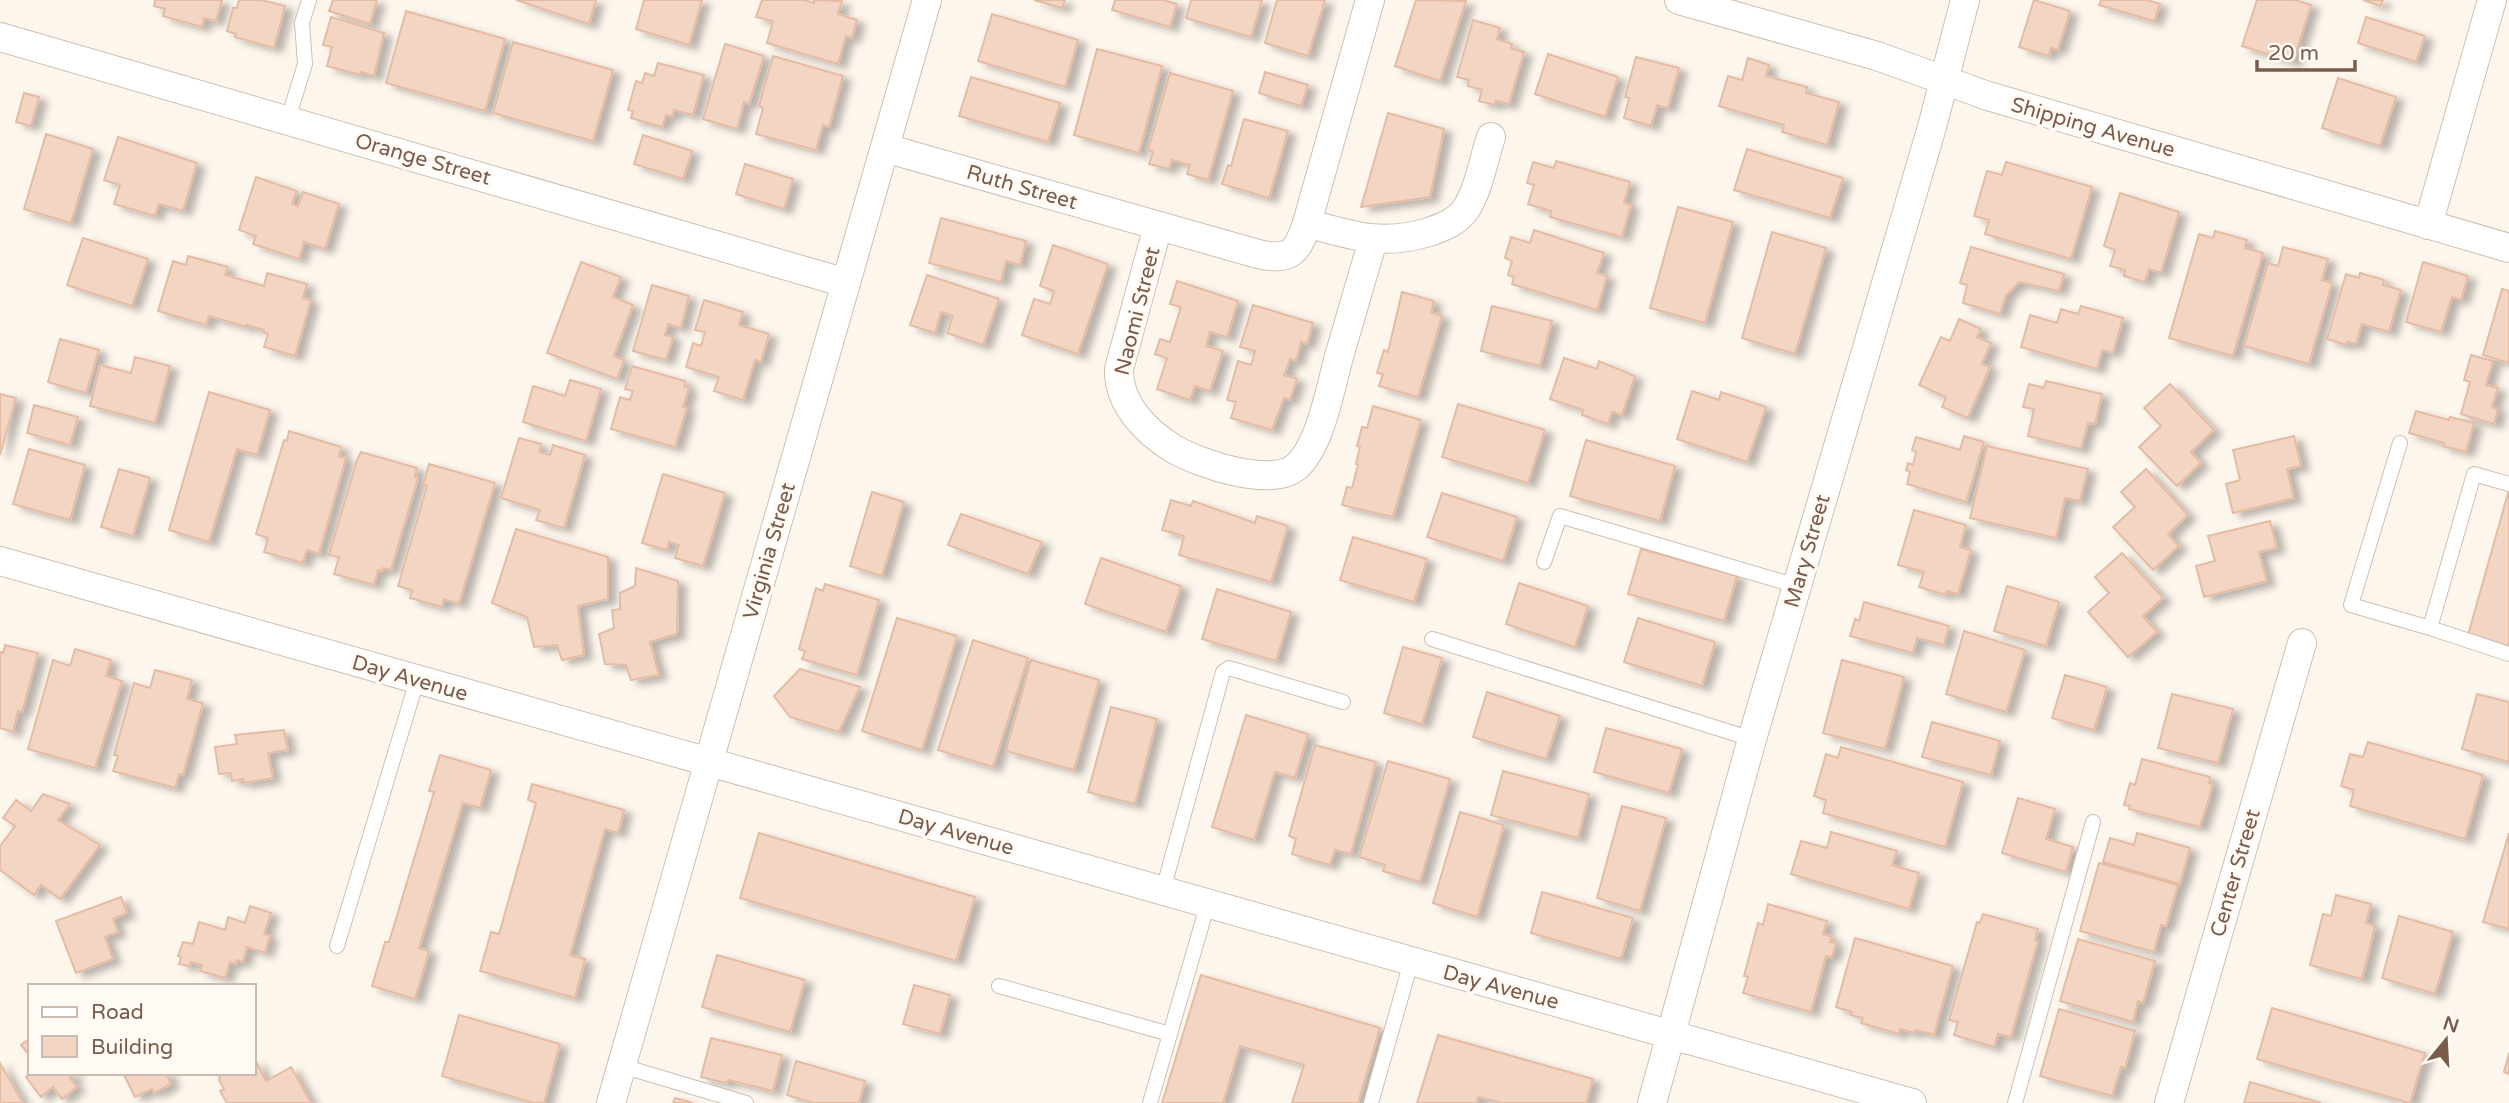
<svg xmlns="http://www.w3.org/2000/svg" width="2509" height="1103" viewBox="0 0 2509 1103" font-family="'Varela Round',sans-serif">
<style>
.building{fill:#f3d5c3;stroke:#e6bba3;stroke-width:2;filter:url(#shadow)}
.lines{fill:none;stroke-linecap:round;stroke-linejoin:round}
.lane-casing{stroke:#d1beb0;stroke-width:16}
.street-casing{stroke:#d1beb0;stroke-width:30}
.lane{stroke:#fff;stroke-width:14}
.street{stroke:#fff;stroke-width:28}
.labels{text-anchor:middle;stroke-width:7;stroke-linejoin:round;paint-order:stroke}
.street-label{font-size:21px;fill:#7a5c4d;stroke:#fffaf3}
</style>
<defs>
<filter id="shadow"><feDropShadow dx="8" dy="4.5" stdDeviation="3.5" flood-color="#0004"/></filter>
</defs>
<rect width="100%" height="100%" fill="#fdf6ec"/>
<!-- building -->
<path class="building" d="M155,0H222L216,21L204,18L202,27L163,16L165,9L154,6Z
M239,0H261L285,6L274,48L235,37L236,34L227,31L233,8H237Z
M333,0H377L370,24L329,11Z
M516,0H596L589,24Z
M644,0H702L689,45L636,29Z
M762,0H804L814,3V0L842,1L838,14L857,20L852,38L846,36L838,64L767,43L773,21L756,17Z
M1034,0H1065L1062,8Z
M1115,0H1163L1177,4L1170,27L1112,10Z
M1191,0H1262L1251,37L1186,18Z
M1277,0H1325L1308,56L1265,43Z
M1416,0L1466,1L1440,81L1395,66Z
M2034,0L2070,11L2058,50L2051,48L2049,56L2019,47Z
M2101,0H2147L2160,4L2154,21L2099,5Z
M2257,0H2295L2311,5L2293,62L2242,46Z
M2363,0H2383L2380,6Z
M406,11L505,39L485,111L386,83Z
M992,14L1078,40L1065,87L978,61Z
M331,17L384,33L374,76L361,72L360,75L327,66L332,47L323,45Z
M2366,17L2425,36L2416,62L2358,43Z
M1473,20L1500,28L1497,39L1512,44L1511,48L1524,52L1509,104L1496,101L1495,105L1479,101L1482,90L1468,86L1469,80L1457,77Z
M513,42L613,70L593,141L493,113Z
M725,44L764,56L749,104L744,102L737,129L703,119Z
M1097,49L1162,66L1139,153L1074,135Z
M1548,54L1618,77L1605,117L1535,94Z
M773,56L843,76L829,127L823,125L816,150L756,134L763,108L759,106Z
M1636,57L1679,68L1668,108L1657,105L1651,126L1624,118L1629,98L1625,97Z
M1748,58L1769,65L1766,76L1807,87L1806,93L1839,102L1827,145L1782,132L1784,125L1719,106L1728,76L1742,80Z
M658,63L704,75L693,115L674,110L672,117L666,115L662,127L631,118L633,111L628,110L636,81L642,83L645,73L654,76Z
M1265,72L1308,85L1301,106L1259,93Z
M1170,73L1233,91L1208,180L1187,174L1190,165L1172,160L1169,169L1149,164L1153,152L1148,150Z
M971,77L1060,103L1048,142L959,116Z
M2338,78L2396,97L2380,146L2322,128Z
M24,93L39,97L31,126L16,122Z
M1388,113L1444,129L1430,197L1361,207Z
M1244,119L1288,131L1269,198L1222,184L1228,165L1231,166Z
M46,134L93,149L71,223L24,209Z
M643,135L692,151L683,179L634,164Z
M118,137L197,163L183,211L159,204L155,216L114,204L120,185L104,180Z
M1747,149L1843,178L1830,218L1734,190Z
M1556,161L1630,182L1624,203L1631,205L1622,237L1550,217L1551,211L1528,204L1534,185L1527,183L1533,162L1554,168Z
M2006,162L2092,187L2071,259L1985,234L1989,220L1974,216L1987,171L2002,175Z
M745,164L793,179L784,209L736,194Z
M256,177L297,191L292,204L298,206L303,192L339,204L325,249L304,242L299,259L253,244L256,236L239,230Z
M2120,193L2179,212L2161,273L2149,269L2145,282L2124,276L2125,270L2110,266L2115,250L2104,246Z
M1678,207L1733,222L1705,323L1650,308Z
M941,218L1026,241L1020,265L1006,261L1001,282L929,263Z
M1534,230L1604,253L1597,273L1607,276L1597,310L1512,284L1514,277L1508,275L1512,261L1505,258L1511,237L1530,243Z
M2215,231L2247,240L2245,248L2263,253L2233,356L2169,338L2199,234L2213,238Z
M1772,232L1826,248L1795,354L1742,338Z
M83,238L148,259L132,306L67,285Z
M1053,245L1108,264L1078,354L1022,335L1034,299L1050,304L1054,291L1040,286Z
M1971,247L2064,274L2059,291L2019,282L2006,295L2000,314L1963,303L1967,285L1960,283Z
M2283,247L2328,259L2322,280L2332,283L2309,364L2244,346L2268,263L2278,266Z
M188,256L228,267L225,275L264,286L267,273L307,284L303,298L311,300L295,356L264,347L268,334L263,332L264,330L247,325V327L209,316L206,325L158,311L173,261L186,265Z
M581,262L621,277L613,297L633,305L614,356L624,360L617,379L547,353Z
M2423,262L2468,276L2461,300L2452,297L2441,332L2406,322Z
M2360,273L2384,280L2383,285L2401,290L2389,332L2362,324L2356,344L2347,342L2346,345L2327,339L2346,274L2359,278Z
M927,275L999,299L983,345L947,333L953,316L941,312L935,333L910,325Z
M1177,281L1238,301L1227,337L1210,332L1206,346L1223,351L1210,391L1195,386L1190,400L1157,389L1167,358L1155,354L1160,339L1170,342L1181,307L1170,304Z
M652,285L689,296L681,328L668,324L665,335L673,337L666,360L633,351Z
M2502,289L2509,291V363L2483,355Z
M1402,292L1434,301L1431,312L1442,316L1418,397L1379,386L1383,374L1377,373L1384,350L1388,352Z
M704,300L743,312L739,325L769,334L761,362L755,360L743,400L714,391L719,377L686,367L693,343L701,346L705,332L695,330Z
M1253,305L1313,323L1307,344L1301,342L1296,361L1290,359L1284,375L1297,379L1290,400L1284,398L1272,430L1231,418L1236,402L1227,400L1238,361L1251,365L1255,351L1240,347Z
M1492,306L1552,321L1540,366L1481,351Z
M2081,306L2123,318L2113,353L2102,350L2097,369L2021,347L2030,315L2057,323L2061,309L2078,314Z
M1959,319L1981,329L1977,337L1991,343L1982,364L1990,367L1968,418L1942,407L1946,397L1919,385L1941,337L1950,341Z
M60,339L99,350L86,393L48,382Z
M2471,355L2493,361L2486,385L2498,388L2492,407L2498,409L2494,424L2461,414L2470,382L2464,380Z
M135,357L170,366L155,423L90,406L100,365L131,373Z
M1564,358L1597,369L1599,361L1635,376L1622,415L1612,412L1608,424L1582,415L1583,410L1550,399Z
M632,366L685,381L684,386L689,388L683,407L687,408L675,447L611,429L620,397L630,400L633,391L625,389Z
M570,380L601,389L586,441L523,422L533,386L565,396Z
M2046,381L2102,394L2095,424L2088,423L2081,449L2028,436L2034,409L2023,407L2029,384L2044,388Z
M2170,384L2214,430L2191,452L2201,463L2177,486L2139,447L2161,426L2144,408Z
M1692,391L1719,400L1721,392L1766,407L1747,462L1677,439Z
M209,392L270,410L257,455L237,449L209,542L169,530Z
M0,394L16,398L0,455Z
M1458,404L1545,430L1528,483L1442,457Z
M34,405L78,417L70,445L27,433Z
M1373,406L1421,420L1393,517L1342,505L1347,487L1352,488L1358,465L1356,464L1360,447L1357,446L1362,427L1367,428Z
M2416,411L2449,420L2450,417L2474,423L2466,452L2443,446L2444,443L2409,433Z
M289,431L341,447L339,456L346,458L319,554L307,550L303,563L264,552L268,538L256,534L284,440L287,441Z
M1964,436L1984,442L1966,502L1907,484L1910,472L1906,470L1908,463L1913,465L1916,452L1912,450L1916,437L1960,450Z
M2294,436L2301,466L2287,469L2294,498L2233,513L2226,484L2240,480L2233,450Z
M519,438L541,444L539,452L550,455L553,445L585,455L564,528L536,520L540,510L501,498Z
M1586,440L1675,466L1660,521L1570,496Z
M1987,446L2088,469L2080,501L2065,498L2056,538L1970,518Z
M29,449L85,465L70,520L13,504Z
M361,452L417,468L415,477L418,478L391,570L383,568L382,571L378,570L374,585L334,574L339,557L329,555L357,460Z
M429,464L495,483L459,604L444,599L442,607L410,598L412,590L398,586L427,486L423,485Z
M119,469L150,478L133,536L101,527Z
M2146,469L2188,515L2168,534L2179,546L2153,570L2113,527L2135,507L2121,492Z
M663,474L725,493L703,566L675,558L679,545L669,542L667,550L642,543Z
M872,492L904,502L882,576L850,566Z
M1442,493L1517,517L1503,561L1427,537Z
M2508,493H2509V646L2468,635Z
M1171,500L1191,506L1193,501L1255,523L1257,516L1288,526L1271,582L1179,555L1184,536L1162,530Z
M1914,510L1966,525L1960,547L1971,550L1958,594L1947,591L1946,595L1919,587L1924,572L1898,565Z
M961,514L1042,542L1028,574L948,545Z
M2270,521L2277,548L2259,552L2267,581L2204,597L2196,566L2215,561L2208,536Z
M516,529L608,557V599L578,606L584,655L562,660L557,645L534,647L527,617L492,603Z
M1353,537L1427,559L1414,602L1340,580Z
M1641,549L1737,576L1724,621L1628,594Z
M2122,553L2163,598L2143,616L2157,632L2128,657L2088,612L2109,593L2095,577Z
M1101,558L1181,586L1166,632L1085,604Z
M636,568L678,581L677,634L650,642L659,675L631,680L626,665L605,664L599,634L614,628L612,610L620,609V593L635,586Z
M1519,583L1588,606L1575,647L1506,624Z
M825,584L879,600L857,675L802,659L805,651L799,649L816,588L823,591Z
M2007,586L2059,602L2046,646L1994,631Z
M1217,589L1291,612L1276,661L1202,639Z
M1864,602L1949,626L1944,645L1917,638L1913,653L1850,636L1855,619L1859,621Z
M897,618L957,636L922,750L862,731Z
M1638,618L1715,642L1702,686L1624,662Z
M1964,631L2025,650L2006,712L1946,694Z
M973,640L1028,658L993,767L938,750Z
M5,645L38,653L22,712L18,711L13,732L0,728V652L3,653Z
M1403,647L1442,658L1422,724L1384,713Z
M75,649L111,660L106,676L122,681L95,768L28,749L53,660L70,666Z
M1031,660L1099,680L1074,770L1006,751Z
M1842,660L1904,677L1885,749L1823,733Z
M800,669L860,687L839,732L790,717L774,696Z
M155,670L192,680L187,699L203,703L183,775L179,774L175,788L113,771L118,756L114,755L134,683L150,688Z
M2065,675L2107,687L2094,730L2052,718Z
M1487,692L1560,716L1546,759L1473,737Z
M2172,694L2233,709L2218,763L2158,748Z
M2477,694L2509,702V762L2462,749Z
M1111,707L1157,719L1135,804L1088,792Z
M1246,715L1308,734L1295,778L1275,772L1254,840L1212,827Z
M1932,722L2000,741L1991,775L1922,757Z
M1606,728L1682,749L1669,793L1594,772Z
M284,730L288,750L268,753L273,778L243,783V779L232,781L231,773L219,774L215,747L237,744L235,735Z
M2368,742L2483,775L2465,839L2350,806L2354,790L2341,786L2350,754L2363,757Z
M1315,745L1376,762L1351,854L1335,850L1330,865L1292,854L1296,839L1289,836Z
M1841,747L1963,782L1945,847L1823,813L1826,800L1814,796L1826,754L1838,758Z
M440,755L491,770L480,808L463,803L419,948L429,951L415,999L372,986L385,942H389L434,792L429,791Z
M2142,759L2210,777L2209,783L2213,785L2200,827L2129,809L2130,806L2124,805L2130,783L2135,785Z
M1388,761L1450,779L1420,882L1383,871L1385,865L1359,857Z
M1503,771L1589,794L1578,838L1491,815Z
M532,784L624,810L618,833L605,829L570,955L585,959L575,998L480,971L491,932L499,934L536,803L528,800Z
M43,794L70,804L58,820L100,845L60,899L41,885L34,895L0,870V846L15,826L3,818L16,800L31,811Z
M2018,798L2055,809L2046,839L2073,847L2066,872L2002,853Z
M1622,806L1666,818L1640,911L1597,898Z
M1460,812L1504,825L1477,917L1433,903Z
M1831,832L1897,851L1892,865L1919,873L1909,909L1791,874L1801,841L1827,848Z
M759,833L975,897L956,961L740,898Z
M2137,833L2190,848L2180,884L2103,862L2110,838L2134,845Z
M2509,833V929L2483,922Z
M2099,863L2178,885L2166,926L2161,925L2154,952L2080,931Z
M1542,892L1633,918L1621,959L1531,933Z
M2336,895L2371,904L2366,923L2375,926L2362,979L2310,965L2323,914L2331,916Z
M121,897L127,913L113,919L118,932L105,937L113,959L76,973L56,921Z
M1768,904L1827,921L1823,934L1832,937L1830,942L1836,943L1832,957L1826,956L1811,1012L1743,993L1748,977L1744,976L1758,923L1763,925Z
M250,906L271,913L264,934L270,936L265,953L247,947L243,962L237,960L236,964L230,962L225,978L200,971L202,965L191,962L190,966L179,964L181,957L178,956L183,942L193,944L199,922L225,930L228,917L245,923Z
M1983,914L2038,929L2035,940L2038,941L2011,1037L1998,1034L1994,1047L1954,1035L1958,1022L1949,1020L1977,922L1980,923Z
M2399,916L2453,932L2435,994L2382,978Z
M1855,938L1953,966L1934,1035L1916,1030L1915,1033L1900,1029L1899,1034L1861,1023L1863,1018L1851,1015L1852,1012L1836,1007Z
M2078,939L2155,961L2143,1003L2138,1001L2133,1022L2060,1001Z
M717,955L805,980L790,1032L702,1007Z
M1201,975L1380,1028L1358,1103H1292L1304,1065L1240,1046L1223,1103H1162Z
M914,985L950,995L940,1034L903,1024Z
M2272,1008L2425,1053L2410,1103L2257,1059Z
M2059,1009L2135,1031L2125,1068L2121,1067L2112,1096L2040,1076Z
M459,1015L560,1044L544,1103H534L442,1076Z
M1438,1035L1593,1079L1586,1103H1501L1479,1097L1476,1103H1417Z
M30,1038V1056L21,1045Z
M711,1038L782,1055L773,1091L728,1080L726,1083L701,1077Z
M2509,1053V1074L2504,1072Z
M256,1061L266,1081L291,1067L311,1103H227L220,1091L224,1089L219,1080L220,1075L215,1073H254V1062Z
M796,1061L865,1081L859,1103H814L787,1095Z
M0,1063L23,1103H0Z
M31,1073H76L70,1078L77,1087L62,1099L53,1087L41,1097L26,1077Z
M127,1073H170L167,1075L171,1084L154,1093L152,1089L135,1097L124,1075Z
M2250,1082L2321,1103H2244Z
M675,1098L693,1103H673Z"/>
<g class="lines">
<!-- lane casing -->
<g class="lane-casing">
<path id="lane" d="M288,119L305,64L302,23L309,0
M2400,443L2351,605L2430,628
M2509,484L2474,474L2430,628L2509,654
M1544,562L1560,516L1797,586
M1432,639L1752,739
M1163,890L1223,672L1229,668L1343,702
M337,946L417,680
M999,986L1170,1034
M622,1066L746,1103
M1150,1103L1208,903
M1371,1103L1411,962
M2015,1103L2093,822"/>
</g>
<!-- street casing -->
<g class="street-casing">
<path id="street" d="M1679,0L1877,56L1988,96L2509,248
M0,37L846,283
M885,148L1258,254C1291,261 1297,253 1307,223L1370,0
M1307,223C1352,236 1383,246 1429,232C1443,227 1457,222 1466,209C1479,189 1483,161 1491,137
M2428,225L2492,0
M1158,226L1119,369C1118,404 1146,432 1174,449C1200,464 1271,488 1296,467C1321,446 1331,384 1340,353C1351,315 1362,277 1373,240
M0,561L1912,1103
M611,1103L927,0
M1652,1103L1752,739L1932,127L1965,0
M2169,1103L2302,643"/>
</g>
<!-- lane -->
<use href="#lane" class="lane"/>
<!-- street -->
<use href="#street" class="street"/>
</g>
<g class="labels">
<!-- street labels -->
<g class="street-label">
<text transform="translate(2093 127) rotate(16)" y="7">Shipping Avenue</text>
<text transform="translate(423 159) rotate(16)" y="7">Orange Street</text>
<text transform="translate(1022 187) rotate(16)" y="7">Ruth Street</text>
<text transform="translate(1137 311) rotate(-76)" y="7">Naomi Street</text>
<text transform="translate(769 551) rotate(-74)" y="7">Virginia Street</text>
<text transform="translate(1807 551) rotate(-74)" y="7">Mary Street</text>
<text transform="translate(410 678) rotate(16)" y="7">Day Avenue</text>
<text transform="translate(956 832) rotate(16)" y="7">Day Avenue</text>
<text transform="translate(2235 873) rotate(-74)" y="7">Center Street</text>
<text transform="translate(1501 987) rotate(15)" y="7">Day Avenue</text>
</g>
</g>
<!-- legend -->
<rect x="28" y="984" width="228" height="91" fill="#fffaf3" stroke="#cabbb1" stroke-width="2"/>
<rect x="42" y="1007" width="35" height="10" fill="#ffffff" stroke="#cabbb1" stroke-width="2"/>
<text x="91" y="1019" font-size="21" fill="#7a5c4d">Road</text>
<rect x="42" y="1036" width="35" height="21" fill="#f3d5c3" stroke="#cabbb1" stroke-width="2"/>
<text x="91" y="1054" font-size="21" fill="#7a5c4d">Building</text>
<!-- north arrow -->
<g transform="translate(2446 1040) rotate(18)" stroke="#fffaf3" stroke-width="5" paint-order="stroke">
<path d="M0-5L12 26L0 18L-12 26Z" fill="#7a5c4d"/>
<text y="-10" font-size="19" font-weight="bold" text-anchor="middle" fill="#7a5c4d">N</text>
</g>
<!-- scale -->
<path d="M2257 60v10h98v-10" fill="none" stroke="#7a5c4d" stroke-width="3.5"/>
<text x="2268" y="60" font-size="21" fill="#7a5c4d" stroke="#fffaf3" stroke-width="5" paint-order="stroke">20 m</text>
</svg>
